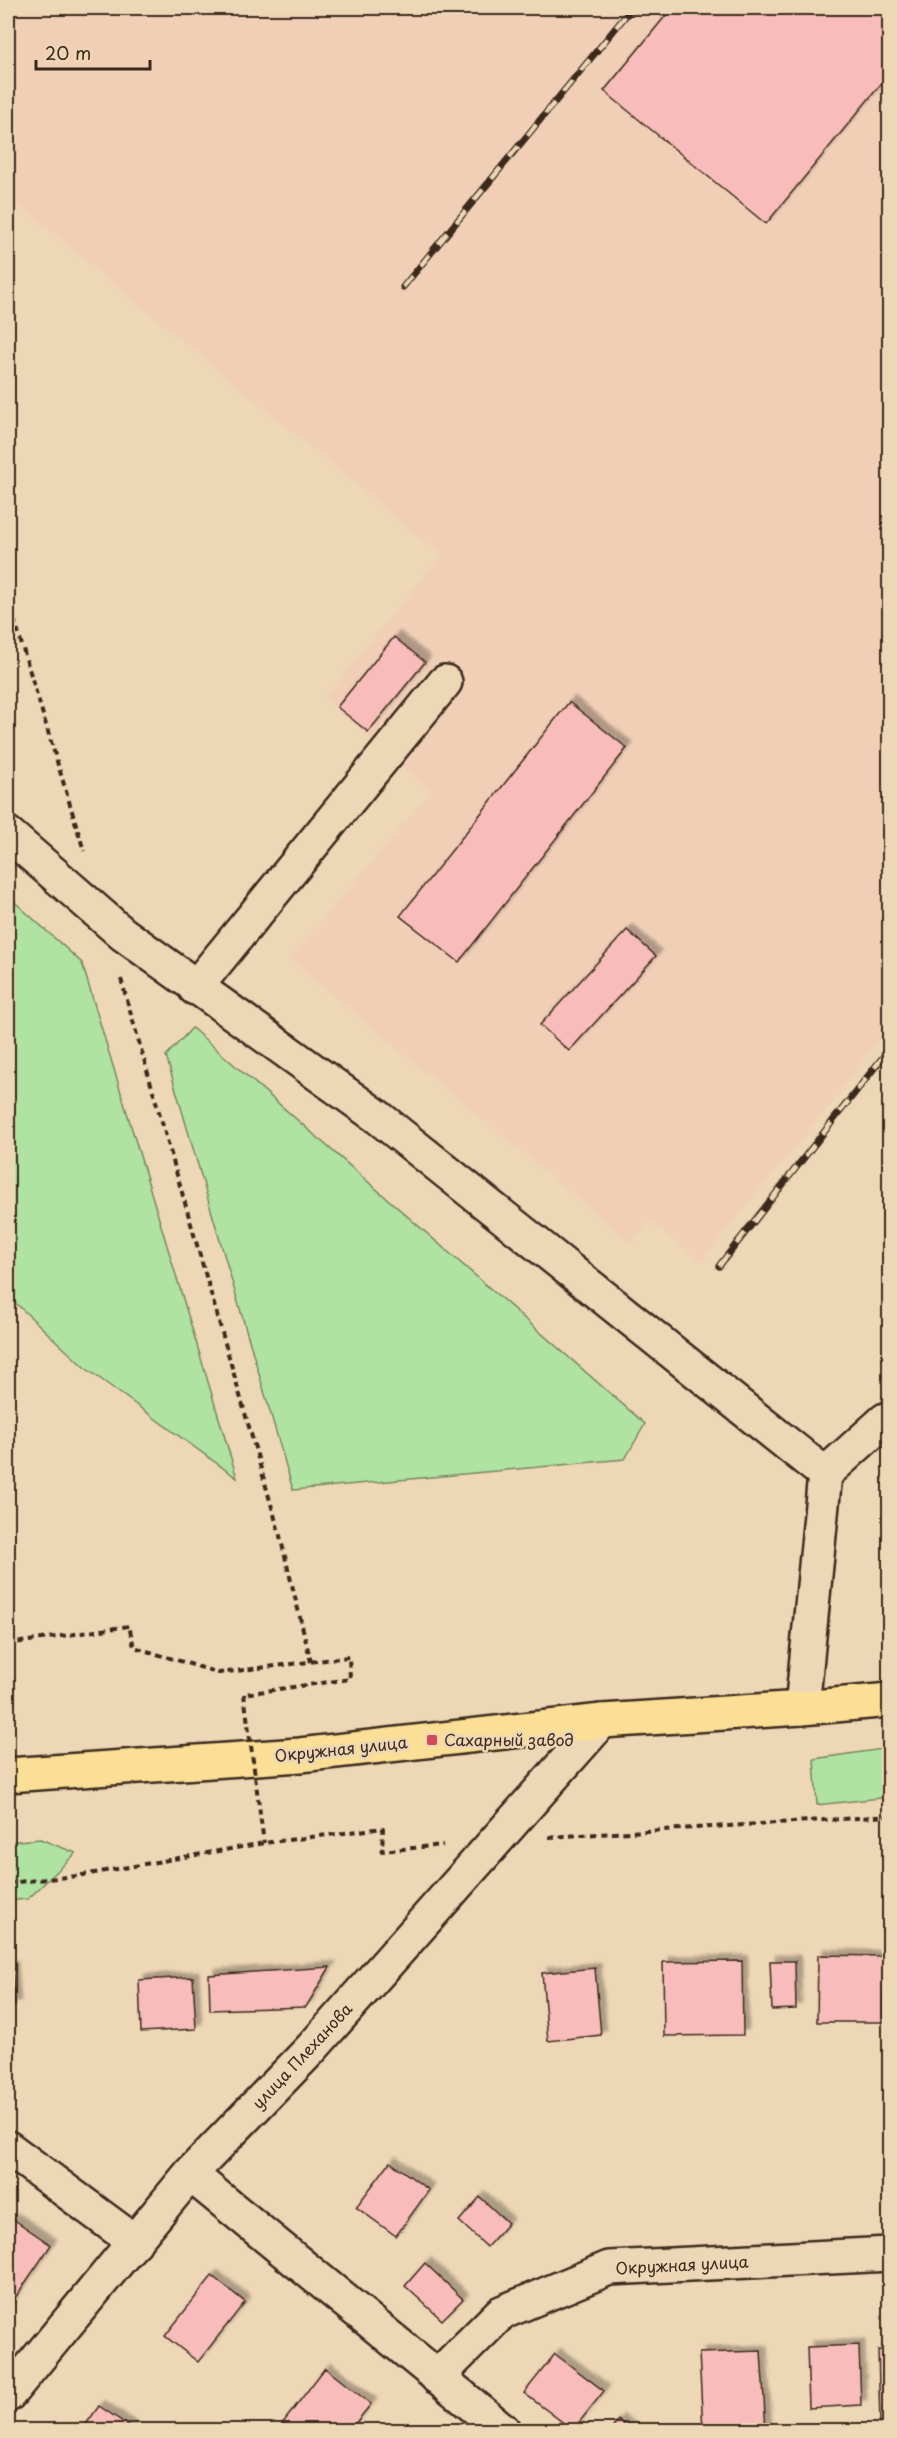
<svg xmlns="http://www.w3.org/2000/svg" width="897" height="2438" viewBox="0 0 897 2438" font-family="'Playpen Sans',sans-serif">
<style>
.built{fill:#f1cfb7}
.green{fill:#b0e2a2;stroke:#768660;stroke-width:1.5}
.building{fill:#f8bcba;stroke:#3b2a1e;stroke-width:1.5;filter:url(#shadow)}
.lines{fill:none;stroke-linecap:round;stroke-linejoin:round}
.minor-casing{stroke:#3b2a1e;stroke-width:38}
.highway-casing{stroke:#3b2a1e;stroke-width:38}
.path{stroke:#3b2a1e;stroke-width:4;stroke-dasharray:6 4.5;stroke-linecap:butt}
.minor{stroke:#eed7b6;stroke-width:33}
.highway{stroke:#fbdf96;stroke-width:33}
.rail-casing{stroke:#3b2a1e;stroke-width:7}
.rail{stroke:#eed7b6;stroke-width:4.5;stroke-dasharray:14;stroke-linecap:butt}
.path-bridge{stroke:#3b2a1e;stroke-width:4;stroke-dasharray:6 4.5;stroke-linecap:butt}
.poi-dot{fill:#d1495b;stroke:#eed7b6;stroke-width:2}
.labels{text-anchor:middle;stroke-width:5;stroke-linejoin:round;paint-order:stroke}
.poi-label{font-size:16px;fill:#3b2a1e;stroke:#eed7b6;text-anchor:start}
.street-label{font-size:16px;fill:#3b2a1e;stroke:#eed7b6}
</style>
<defs>
<filter id="shadow"><feDropShadow dx="5.5" dy="-5.5" stdDeviation="1.5" flood-color="#0004"/></filter>
</defs>
<rect width="100%" height="100%" fill="#eed7b6"/>
<filter id="ink" filterUnits="userSpaceOnUse"><feTurbulence type="fractalNoise" baseFrequency=".0167" numOctaves="2"/><feDisplacementMap in="SourceGraphic" scale="12" xChannelSelector="R" yChannelSelector="G"/><feConvolveMatrix kernelMatrix="1 2 1 2 8 2 1 2 1" color-interpolation-filters="sRGB"/></filter>
<g filter="url(#ink)">
<!-- built -->
<path class="built" d="M8,8H889V1025L835,1099L701,1261L649,1221L632,1243L289,959L431,792L325,698L441,555L8,196Z"/>
<!-- green -->
<path class="green" d="M8,896L82,963L237,1478L84,1367L8,1296Z
M192,1028L645,1424L625,1459L293,1490L166,1056Z
M889,1748V1797L817,1805L814,1759Z
M40,1839L76,1853L28,1899L8,1901V1842Z"/>
<!-- building -->
<path class="building" d="M672,8H890V73L766,224L604,91Z
M394,637L425,662L368,732L337,707Z
M569,702L627,748L459,962L400,916Z
M627,930L656,956L569,1051L540,1025Z
M818,1955L884,1956L883,2022H817Z
M742,1961L743,2035L664,2036L663,1962Z
M770,1961H795L796,2009L772,2010Z
M8,1966H12L15,2006L8,2007Z
M330,1967L306,2007L210,2010L209,1975Z
M595,1968L601,2035L548,2041L542,1973Z
M193,1977L196,2029L141,2032L139,1980Z
M390,2162L429,2190L396,2236L356,2207Z
M480,2197L508,2223L487,2247L459,2221Z
M13,2219L51,2245L8,2308V2226Z
M425,2263L463,2299L442,2320L405,2286Z
M212,2276L245,2302L198,2362L165,2336Z
M859,2345L861,2405L809,2408L807,2347Z
M878,2350H890V2424H880Z
M761,2351L766,2430H703L699,2353Z
M555,2354L604,2391L573,2430L524,2393Z
M325,2368L371,2404L350,2430H291L282,2424Z
M99,2406L135,2430H82Z
M618,2420L632,2430H611Z"/>
<g class="lines">
<!-- minor casing -->
<g class="minor-casing">
<path id="minor" d="M8,834L123,934L378,1117L825,1474L802,1708
M195,988L445,682
M825,1474L885,1420L890,1419
M8,2148L135,2242
M190,2174L503,2430
M437,2377L501,2313L609,2268L890,2254
M8,2395L190,2174L311,2049L602,1721"/>
</g>
<!-- highway casing -->
<g class="highway-casing">
<path id="highway" d="M8,1775L300,1755L602,1721L802,1708L890,1700"/>
</g>
<!-- path -->
<path class="path" d="M8,599L84,851
M121,979L279,1532L311,1662
M8,1644L129,1626L134,1647L219,1673L349,1657L350,1679L244,1694
M549,1837L890,1816
M8,1883L77,1876L264,1843L383,1828L382,1851L443,1845"/>
<!-- minor -->
<use href="#minor" class="minor"/>
<!-- highway -->
<use href="#highway" class="highway"/>
<!-- rail casing -->
<g class="rail-casing">
<path id="rail" d="M403,287L632,8
M719,1266L890,1048"/>
</g>
<!-- rail -->
<use href="#rail" class="rail"/>
<!-- path-bridge -->
<path class="path-bridge" d="M244,1694L264,1843"/>
</g>
</g>
<!-- markers -->
<rect class="poi-dot" x="426" y="1734" width="12" height="12" rx="3"/>
<g class="labels">
<!-- poi labels -->
<g class="poi-label">
<text x="444" y="1746">Сахарный завод</text>
</g>
<!-- street labels -->
<g class="street-label">
<text transform="translate(341 1749) rotate(-6)" y="6">Окружная улица</text>
<text transform="translate(302 2056) rotate(-47)" y="6">улица Плеханова</text>
<text transform="translate(682 2265) rotate(-3)" y="6">Окружная улица</text>
</g>
</g>
<!-- margin -->
<rect width="897" height="2438" fill="none" stroke="#eed7b6" stroke-width="30"/>
<rect x="15" y="15" width="867" height="2408" fill="none" stroke="#3b2a1e" stroke-width="2" filter="url(#ink)"/>
<!-- scale -->
<path d="M36 60v9h114v-9" fill="none" stroke="#3b2a1e" stroke-width="3"/>
<text x="45" y="60" font-size="18" fill="#3b2a1e" stroke="#eed7b6" stroke-width="4.5" paint-order="stroke">20 m</text>
</svg>
